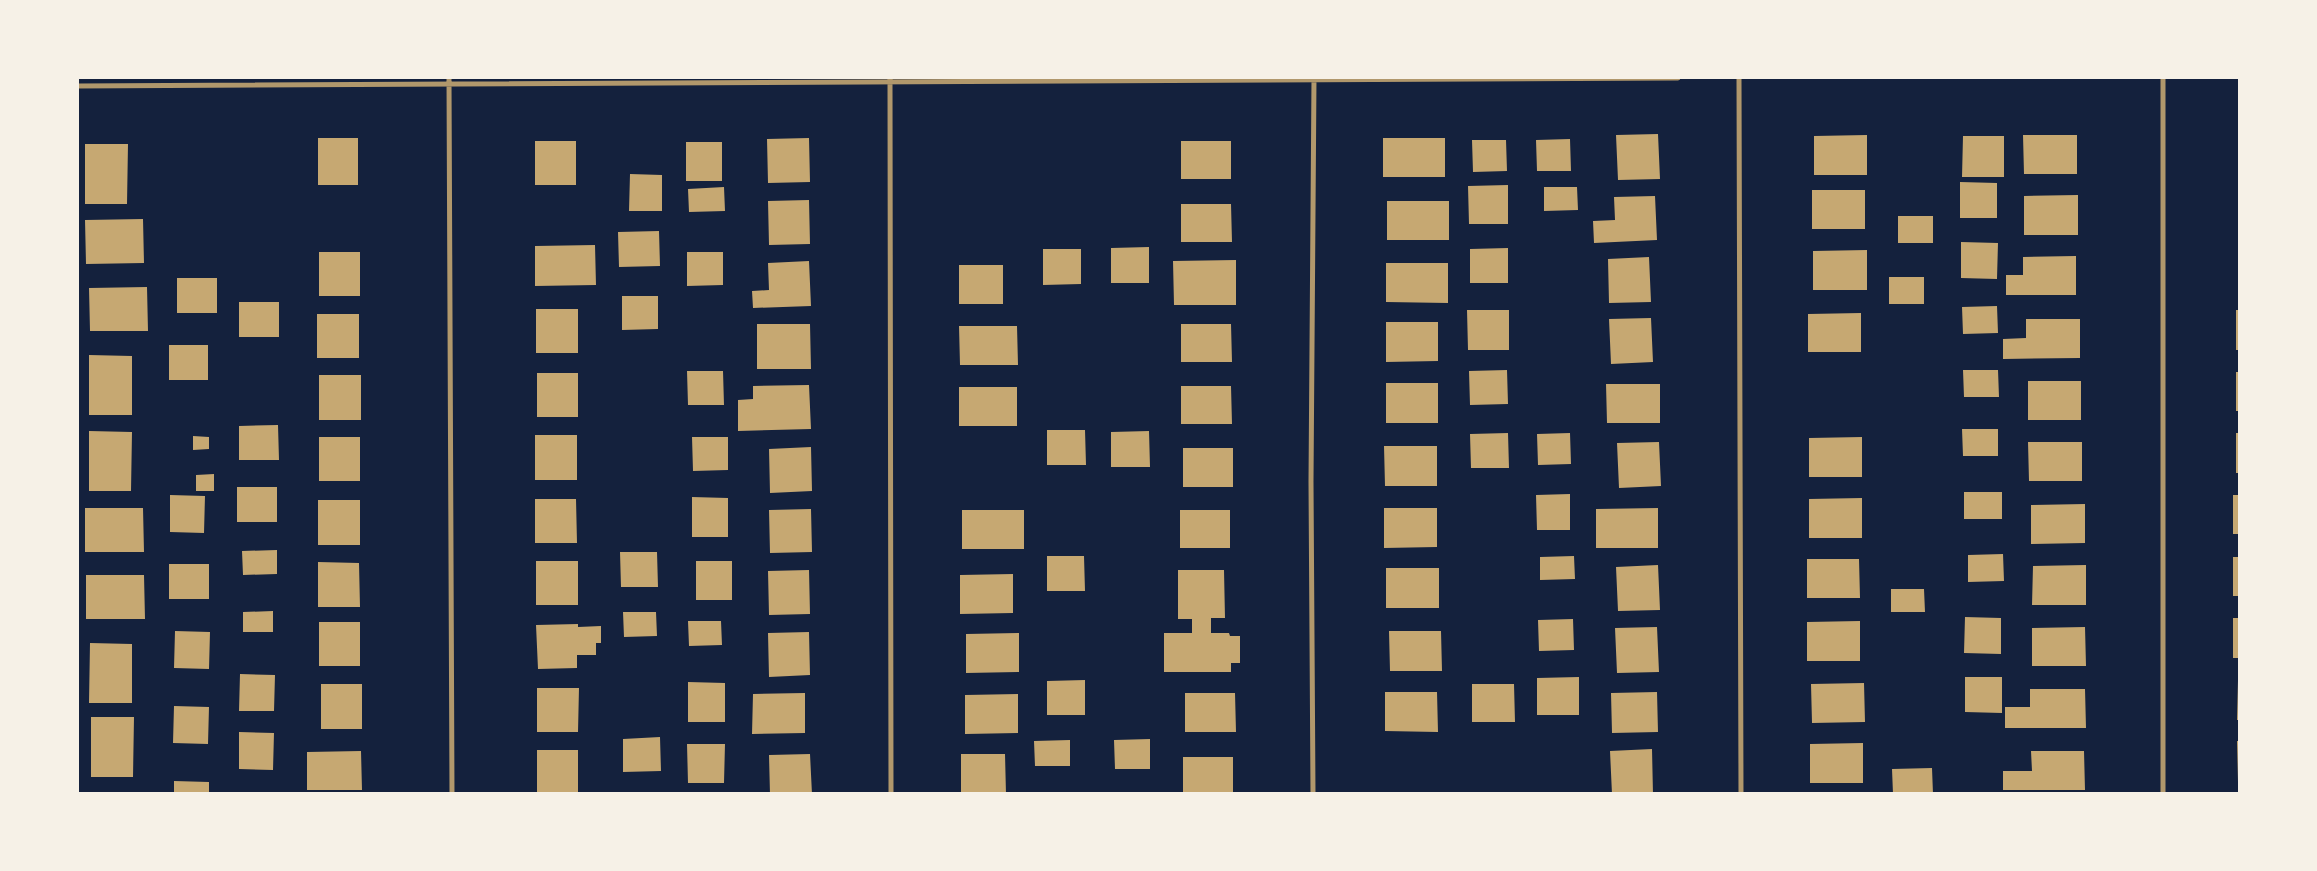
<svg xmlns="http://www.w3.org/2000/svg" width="2317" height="871" viewBox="0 0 2317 871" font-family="Lato,sans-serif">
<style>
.building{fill:#c6a872}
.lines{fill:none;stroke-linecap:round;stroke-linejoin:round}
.minor{stroke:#b1986c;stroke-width:5}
</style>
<rect width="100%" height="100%" fill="#14213d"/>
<!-- building -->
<path class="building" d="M1658,134L1660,179L1618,180L1616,135Z
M1867,135V175H1814V136Z
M2023,135H2077V174H2024Z
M1963,136H2004V177H1962Z
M318,138H358V185H318Z
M809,138L810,182L768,183L767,139Z
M1383,138H1445V177H1383Z
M1570,139L1571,171H1537L1536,140Z
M1472,140H1506L1507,171L1473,172Z
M535,141H576V185H535Z
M1181,141H1231V179H1181Z
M686,142H722V181H686Z
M85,144H128L127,204H85Z
M630,174L662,175V211H629Z
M1960,182L1997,183V218H1960Z
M1508,185V224H1469L1468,186Z
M724,187L725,211L689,212L688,189Z
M1544,187H1577L1578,210L1544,211Z
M1812,190H1865V229H1812Z
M2078,195V235H2024V196Z
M1655,196L1657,240L1594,243L1593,221L1615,220L1614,197Z
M809,200L810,244L769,245L768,201Z
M1387,201H1449V240H1387Z
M1181,204H1231L1232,242H1181Z
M1898,216H1933V243H1898Z
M143,219L144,263L86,264L85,220Z
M659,231L660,266L619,267L618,232Z
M1961,242L1998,243L1997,279L1961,278Z
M595,245L596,285L535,286V246Z
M1149,247V283H1111V248Z
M1508,248V283H1470V249Z
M1043,249H1081V284L1043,285Z
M1867,250V290H1813V251Z
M319,252H360V296H319Z
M687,252H723V285L687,286Z
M2076,256V295H2006V275H2023V257Z
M1649,257L1651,302L1609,303L1608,259Z
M1236,260V305H1174L1173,261Z
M809,261L811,306L753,308L752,291L769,290L768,263Z
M1386,263H1448V303L1386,302Z
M959,265H1003V304H959Z
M1889,277H1924V304H1889Z
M177,278H217V313H177Z
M147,287L148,331H90L89,288Z
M622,296H658V329L622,330Z
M239,302H279V337H239Z
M1997,306L1998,333L1963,334L1962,307Z
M536,309H578V353H536Z
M1467,310H1509V350H1468Z
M2236,310H2240V350H2236Z
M1861,313V352H1808V314Z
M317,314H359V358H317Z
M1651,318L1653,362L1611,364L1609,319Z
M2026,319H2080V358L2003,359V339L2026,338Z
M1386,322H1438V361L1386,362Z
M757,324H810L811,369H757Z
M1181,324H1231L1232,362H1181Z
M959,326H1017L1018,365H960Z
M169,345H208V380H169Z
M89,355L132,356V415H89Z
M1507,370L1508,404L1470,405L1469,371Z
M1963,370H1998L1999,397H1964Z
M687,371H723L724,405H688Z
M2236,372H2240V411H2236Z
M537,373H578V417H537Z
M319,375H361V420H319Z
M2028,381H2081V420H2028Z
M1386,383H1438V423H1386Z
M1606,384H1660V423H1607Z
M809,385L811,429L738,431V400L753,399V386Z
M1181,386H1231L1232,424H1181Z
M959,387H1017V426H959Z
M278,425L279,460H239V426Z
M1962,429H1998V456H1963Z
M1047,430H1085L1086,465H1047Z
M89,431L132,432L131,491H89Z
M1149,431L1150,467H1111V432Z
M1508,433L1509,468H1471L1470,434Z
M1570,433L1571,464L1538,465L1537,434Z
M2236,433H2240V473H2236Z
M535,435H577V480H535Z
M193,436L209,437V449L193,450Z
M319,437H360V481H319Z
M692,437H728V470L693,471Z
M1862,437V477H1809V438Z
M1659,442L1661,486L1619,488L1617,443Z
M2028,442H2082V481H2029Z
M1384,446H1437V486H1385Z
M811,447L812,491L770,493L769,449Z
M1183,448H1233V487H1183Z
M214,474V491H196V475Z
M237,487H277V522H237Z
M1964,492H2002V519H1964Z
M1570,494V530H1537L1536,495Z
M170,495L205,496L204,533L170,532Z
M2233,495H2240V534H2233Z
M692,497L728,498V537H692Z
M1862,498V538H1809V499Z
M535,499H576L577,543H535Z
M318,500H360V545H318Z
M2085,504V543L2031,544V505Z
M85,508H143L144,552H85Z
M1384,508H1437V547L1384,548Z
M1658,508V548H1596V509Z
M811,509L812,552L770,553L769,510Z
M962,510H1024V549H962Z
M1180,510H1230V548H1180Z
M277,550V574L243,575L242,551Z
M620,552H657L658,587H621Z
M2003,554L2004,581L1968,582V555Z
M1047,556H1084L1085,591H1047Z
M1574,556L1575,579L1540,580V557Z
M2233,557H2240V596H2233Z
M1807,559H1859L1860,598H1807Z
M536,561H578V605H536Z
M696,561H732V600H696Z
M318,562L359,563L360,607H318Z
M169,564H209V599H169Z
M1658,565L1660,610L1618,611L1616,567Z
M2086,565V605H2032L2033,566Z
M1386,568H1439V608H1386Z
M809,570L810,614L769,615L768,571Z
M1178,570H1224L1225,618H1211V633H1229L1230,636H1240V663H1231V672H1164V633H1192V619H1178Z
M1013,574V613L960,614V575Z
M86,575H144L145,619H86Z
M1891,589H1924L1925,612H1891Z
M273,611V632H243V612Z
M623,612H656L657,636L624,637Z
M1965,617L2001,618V654L1964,653Z
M2233,618H2240V658H2233Z
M1573,619L1574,650L1539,651L1538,620Z
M688,621H721L722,645L689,646Z
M1860,621V661H1807V622Z
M319,622H360V666H319Z
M578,624V627L601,626V643H596V655H577V668L538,669L536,625Z
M1657,627L1659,672L1617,673L1615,628Z
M2085,627L2086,666H2032V628Z
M175,631L210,632L209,669L174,668Z
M1389,631H1441L1442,671H1390Z
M809,632L810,675L769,677L768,633Z
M1019,633V672L966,673V634Z
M90,643L132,644V703H89Z
M240,674L275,675L274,711H239Z
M1579,677V715H1537V678Z
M1965,677H2002V713L1965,712Z
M1085,680V715H1047V681Z
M2238,680H2240V720H2237Z
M688,682L725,683V722H688Z
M1864,683L1865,722L1812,723L1811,684Z
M321,684H362V729H321Z
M1472,684H1514L1515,722H1472Z
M537,688H579L578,732H537Z
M2030,689H2085L2086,728H2005V707H2030Z
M1385,692H1437L1438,732L1385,731Z
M1657,692L1658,732L1612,733L1611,693Z
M805,693V733L752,734L753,694Z
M1185,693H1235L1236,732H1185Z
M1018,694V733L965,734V695Z
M174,706L209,707L208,744L173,743Z
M91,717H134L133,777H91Z
M239,732L274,733L273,770L239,769Z
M660,737L661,771L623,772V739Z
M1150,739V769H1115L1114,740Z
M1070,740V766H1035L1034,741Z
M2237,741H2240V782H2238Z
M1863,743V783H1810V744Z
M687,744H725L724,783H688Z
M1652,749L1653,794H1612L1610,751Z
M537,750H578V794H537Z
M361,751L362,790H307V752Z
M2031,751H2084L2085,790H2003V771H2032Z
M810,754L812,794H770L769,755Z
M961,754H1005L1006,794H961Z
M1183,757H1233V794H1183Z
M1932,768L1933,794H1893L1892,769Z
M174,781L209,782V794H174Z"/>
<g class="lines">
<!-- minor -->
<path class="minor" d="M449,78L452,794
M890,78L891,794
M1739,78L1741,794
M2163,78V794
M78,86L1678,78
M1313,794L1311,482L1314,78"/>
</g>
<!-- border -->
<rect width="2317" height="871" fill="none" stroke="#f6f1e7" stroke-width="158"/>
</svg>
